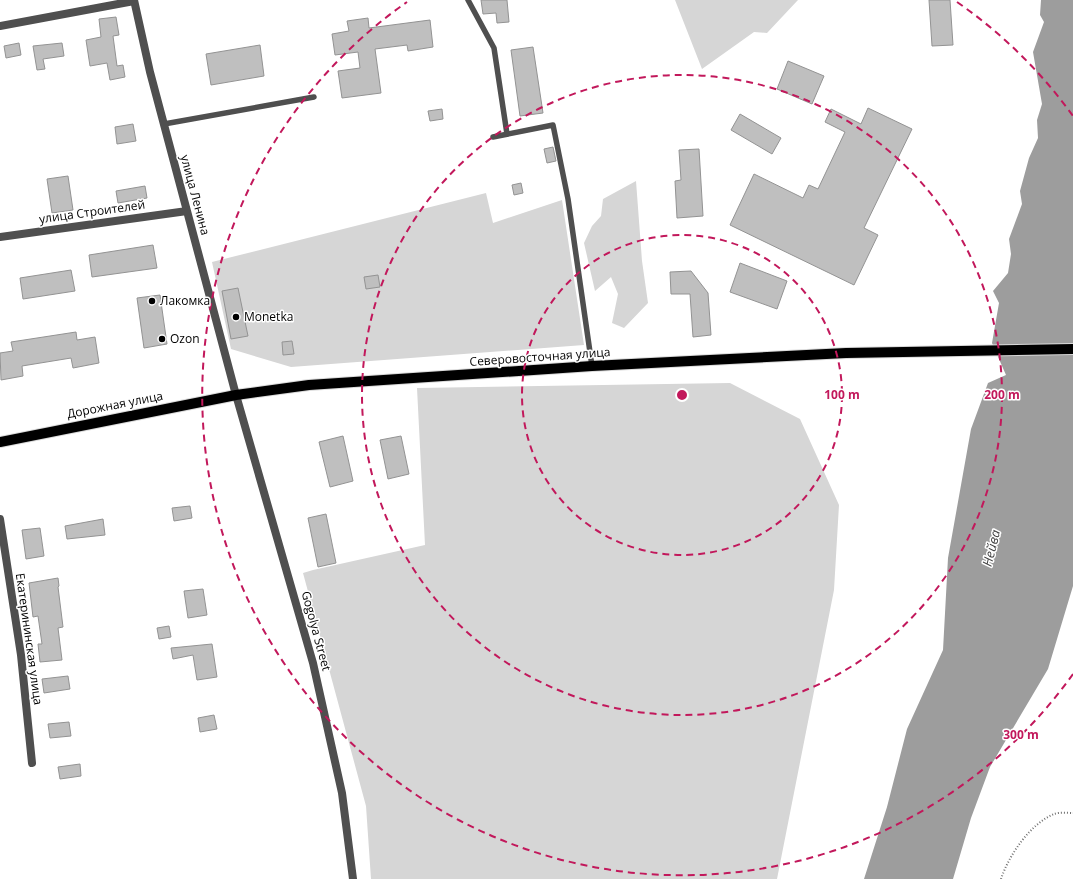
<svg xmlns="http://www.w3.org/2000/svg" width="1073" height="879" viewBox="0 0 1073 879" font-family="'Open Sans',sans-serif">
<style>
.green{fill:#d6d6d6}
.water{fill:#9d9d9d}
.building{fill:#bfbfbf;stroke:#939393}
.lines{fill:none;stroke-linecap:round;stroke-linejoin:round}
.primary-casing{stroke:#dbdbdb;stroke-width:12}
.path{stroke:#717171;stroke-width:2;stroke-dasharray:1 2;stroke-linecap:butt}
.service{stroke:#4f4f4f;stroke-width:5.5}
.minor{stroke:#4f4f4f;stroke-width:8}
.tertiary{stroke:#4f4f4f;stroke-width:8}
.primary{stroke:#000;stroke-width:10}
.ring{fill:none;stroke:#c2185b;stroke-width:2;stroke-dasharray:7 5}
.poi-dot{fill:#000;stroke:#fff;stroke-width:1.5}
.labels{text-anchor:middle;stroke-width:3;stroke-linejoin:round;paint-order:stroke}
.street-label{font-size:12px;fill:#000;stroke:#fff}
.poi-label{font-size:12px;fill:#000;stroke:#fff;text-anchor:start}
.water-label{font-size:13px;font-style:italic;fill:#3e3e3e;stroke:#fff}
.centre{fill:#c2185b;stroke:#fff;stroke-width:2}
.ring-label{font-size:12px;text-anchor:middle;font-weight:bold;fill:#c2185b;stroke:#fff;stroke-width:3;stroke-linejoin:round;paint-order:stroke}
</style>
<rect width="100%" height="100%" fill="#fff"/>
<!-- green -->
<path class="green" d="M675,0H798L767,33L754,32L702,69Z
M636,181L642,261L648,303L624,328L612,323L618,294L611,277L595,291L584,243L592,226L601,216L603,199Z
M486,193L493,223L562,200L584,345L291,367L231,349L212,262Z
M730,383L800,419L839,505L834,590L777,879H371L366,806L303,573L313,570L425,545L417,388Z"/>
<!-- water -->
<path class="water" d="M1041,0H1073V586L1048,669L990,767L971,818L953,879H864L887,807L907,729L943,650L948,558L971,429L988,383L1006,375L992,343L999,303L993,291L1008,273L1011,254L1009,239L1022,204L1020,191L1029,158L1038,138L1037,120L1042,104L1033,52L1044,22L1040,15Z"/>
<!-- building -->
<path class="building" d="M481,0H507L509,22L497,23L496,13L483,14Z
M929,0H950L953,45L932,46Z
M116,17L119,35L113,36L117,66L123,65L125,77L110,80L107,63L90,66L86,40L101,37L99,19Z
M368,18L369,28L430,20L433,47L408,51L407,45L375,49L381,93L342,98L338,71L360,68L358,52L335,55L332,34L349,31L347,21Z
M19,43L21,55L6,58L4,46Z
M62,43L64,56L43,59L45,69L37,70L33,46Z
M260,45L264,76L211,85L206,54Z
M533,47L543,113L520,116L511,50Z
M788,61L824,76L812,104L777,89Z
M868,108L912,129L864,228L878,235L854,285L730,225L754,174L803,198L809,185L818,189L845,132L825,122L831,109L861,124Z
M442,109L443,119L430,121L428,111Z
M740,114L781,138L772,154L731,130Z
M133,124L136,141L117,144L115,127Z
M553,147L556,161L547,163L544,149Z
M699,149L703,216L677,218L675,181L681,180L679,150Z
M68,176L73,210L52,213L47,179Z
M521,183L523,193L514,195L512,185Z
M145,186L147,198L118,203L116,191Z
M153,245L157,268L92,277L89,255Z
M740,263L787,281L777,309L730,292Z
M71,270L75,291L23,299L20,278Z
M691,271L708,293L711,335L693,337L690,294H671L670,272Z
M378,275L380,287L366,289L364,277Z
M238,288L248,336L231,339L222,291Z
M160,295L167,344L144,348L137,298Z
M76,332L77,340L95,337L99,363L73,368L71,358L22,366L23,376L1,380L0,353L13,351L11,342Z
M292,341L294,354L283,355L282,342Z
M343,436L353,481L330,487L319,442Z
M401,436L409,474L388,479L380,440Z
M190,506L192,518L174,521L172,508Z
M326,514L336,563L318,567L308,518Z
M103,519L105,535L67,539L65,526Z
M40,528L44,556L26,559L22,530Z
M58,578L59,586L58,587L63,627L58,628L62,660L40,662L38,644H42L38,616L33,617L29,583Z
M203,589L207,615L188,618L184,591Z
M169,626L171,637L159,639L157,628Z
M212,644L217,677L197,680L193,655L173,659L171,648Z
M68,676L70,689L44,693L42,679Z
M214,715L217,729L200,732L198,718Z
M69,722L71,736L50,738L48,724Z
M80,764L81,776L60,779L58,767Z"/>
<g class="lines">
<!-- primary casing -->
<g class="primary-casing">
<path id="primary" d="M0,442L236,395L309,385L592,366L846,353L1073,349"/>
</g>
<!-- path -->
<path class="path" d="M1001,879C1009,855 1030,824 1054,814C1059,812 1068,813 1073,813"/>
<!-- service -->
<path class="service" d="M468,0L494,48L507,134
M164,124L314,97
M493,137L553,125L568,199L592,366"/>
<!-- minor -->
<path class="minor" d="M134,0L150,72L236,395
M0,26L134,1
M0,237L187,211
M0,519L21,655L32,763"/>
<!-- tertiary -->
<path class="tertiary" d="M236,395L313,663L342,793L353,879"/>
<!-- primary -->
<use href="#primary" class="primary"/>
</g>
<!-- distance rings -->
<g class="ring">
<circle cx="682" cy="395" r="160"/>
<circle cx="682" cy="395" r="320"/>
<path d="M1073 674A480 480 0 1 1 407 2M957 2A480 480 0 0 1 1073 116"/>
</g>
<!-- markers -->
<g class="poi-dot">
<circle cx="152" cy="301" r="4"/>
<circle cx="236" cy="317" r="4"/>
<circle cx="162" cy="339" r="4"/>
</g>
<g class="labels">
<!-- street labels -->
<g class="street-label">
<text transform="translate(195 195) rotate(75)" y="4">улица Ленина</text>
<text transform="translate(92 212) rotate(-8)" y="4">улица Строителей</text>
<text transform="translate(540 357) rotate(-4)" y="4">Северовосточная улица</text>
<text transform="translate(115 405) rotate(-11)" y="4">Дорожная улица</text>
<text transform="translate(316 631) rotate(75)" y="4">Gogolya Street</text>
<text transform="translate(29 639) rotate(82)" y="4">Екатерининская улица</text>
</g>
<!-- poi labels -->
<g class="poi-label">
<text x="160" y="305">Лакомка</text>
<text x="244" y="321">Monetka</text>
<text x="170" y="343">Ozon</text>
</g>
<!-- water labels -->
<g class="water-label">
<text transform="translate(991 548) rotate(-76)" y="5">Нейва</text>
</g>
</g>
<circle cx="682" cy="395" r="6" class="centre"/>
<g class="ring-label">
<text x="842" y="399">100 m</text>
<text x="1002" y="399">200 m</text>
<text x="1021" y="739">300 m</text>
</g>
</svg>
